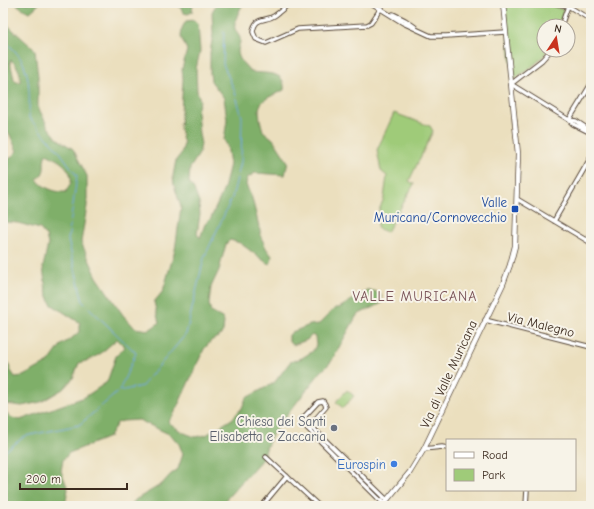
<svg xmlns="http://www.w3.org/2000/svg" width="594" height="509" viewBox="0 0 594 509" font-family="'Comic Neue',sans-serif">
<style>
.green{fill:#9fcb79;stroke:#6d7a4c}
.forest{fill:#7faf69;stroke:#5d6c44;fill-rule:evenodd}
.lines{fill:none;stroke-linecap:round;stroke-linejoin:round}
.stream{stroke:#72a7df;stroke-width:1}
.minor-casing{stroke:#554536;stroke-width:5.5}
.tertiary-casing{stroke:#554536;stroke-width:6}
.minor{stroke:#fff;stroke-width:3.5}
.tertiary{stroke:#fff;stroke-width:4.5}
.transit-dot{fill:#1a4fb4;stroke:#f7f3e8;stroke-width:1.5}
.worship-dot{fill:#6b7280;stroke:#f7f3e8;stroke-width:1.5}
.shop-dot{fill:#3f7fe0;stroke:#f7f3e8;stroke-width:1.5}
.labels{text-anchor:middle;stroke-width:4;stroke-linejoin:round;paint-order:stroke}
.transit-label{font-size:13px;fill:#164399;stroke:#f7f3e8;text-anchor:end}
.street-label{font-size:13px;fill:#3b2a1e;stroke:#f7f3e8}
.worship-label{font-size:13px;fill:#5b616d;stroke:#f7f3e8;text-anchor:end}
.shop-label{font-size:13px;fill:#366cbe;stroke:#f7f3e8;text-anchor:end}
.neighbourhood-label{font-size:14px;letter-spacing:1px;fill:#7a5358;stroke:#f7f3e8}
</style>
<rect width="100%" height="100%" fill="#f7f3e8"/>
<filter id="ink" filterUnits="userSpaceOnUse"><feTurbulence type="fractalNoise" baseFrequency=".025" numOctaves="2"/><feDisplacementMap in="SourceGraphic" scale="8" xChannelSelector="R" yChannelSelector="G"/><feConvolveMatrix kernelMatrix="1 2 1 2 8 2 1 2 1" color-interpolation-filters="sRGB"/></filter>
<filter id="wash" filterUnits="userSpaceOnUse"><feTurbulence type="fractalNoise" baseFrequency=".012" numOctaves="4" result="noise"/><feDisplacementMap in="SourceGraphic" scale="16" xChannelSelector="R" yChannelSelector="G"/><feGaussianBlur stdDeviation="0.9" result="paint"/><feColorMatrix in="noise" values="0 0 0 0 0 0 0 0 0 0 0 0 0 0 0 0 0 1.4 0 .05"/><feComposite in="paint" operator="in"/></filter>
<g filter="url(#wash)">
<rect width="100%" height="100%" fill="#ebdfbe"/>
<!-- green -->
<path class="green" d="M506,3H543L564,10L560,26H544V50H548C539,63 526,71 513,80L506,20Z
M394,113L430,126L433,131L409,181L414,184L387,232L377,228L378,213L384,198L387,176L381,171L377,150Z
M347,390L354,396L343,408L336,402Z"/>
<!-- forest -->
<path class="forest" d="M15,3H39L38,5L30,12L23,9Z
M177,3H193L192,12L188,14L184,13Z
M217,3H244C240,8 233,23 235,29C236,32 239,35 240,38C241,42 238,47 238,51C238,60 246,66 251,72C265,74 286,70 284,90C258,102 255,102 263,131L273,139L288,162L285,175L255,173L247,178L246,185L252,198L262,239L266,248L272,256L271,262L269,264L267,263L240,243L230,240L226,244L219,270L211,287L209,304L211,312L222,318L224,322L223,331L220,336L212,340L204,349L174,414L168,422L182,432L195,437L206,435L232,419L242,408L246,398L274,383L290,362L302,358L313,351L316,345L315,337L312,335L307,340L293,345L289,342V335L292,332L310,325L319,324L335,308H339L367,291H375L381,295L382,303L357,315L331,362L319,374L273,433L267,446L263,458L220,506H131L135,500L162,484L170,475L178,469L183,454L179,444L171,435L139,420L123,421L117,423L109,437L69,453L63,460L61,471L68,489L65,506H3V348L11,371L15,377L23,376L49,362L61,345L72,338L80,331V323L51,304L46,291L43,267L48,244L46,236L40,229L18,223L5,222L3,216V159H9L17,151L10,135L3,129V21L35,50L38,77V107L48,127L58,139L73,149L87,176V206L81,242L97,277L123,315L135,328L149,330L159,323L154,302L163,291L175,250L181,207L174,185L173,176L176,160L181,154L184,144L180,129L183,79L182,69L187,50L181,37L182,28L186,21L194,20L198,24L200,51L196,69L197,91L200,100L197,111L199,134L201,144L199,154L190,168L189,182L194,189L199,203L200,214L197,234L200,238L205,224L211,218L224,189L230,164L227,145L224,140L227,120L224,98L211,81L210,73V53L213,34L212,12ZM11,60C17,65 22,74 20,82H16L14,79L10,62ZM46,154C58,159 73,168 71,183C70,186 67,189 66,192C57,193 42,188 37,179C49,170 41,165 46,154ZM117,339L125,347L116,356L107,382L85,397L20,420L12,418L6,412V404L22,406L41,402L63,389L73,378L79,363L89,360L100,354Z"/>
<g class="lines">
<!-- stream -->
<path class="stream" d="M3,41C8,43 11,47 15,51C32,70 29,94 29,118L59,151L77,176L68,240L83,302L136,353L119,391L79,425L25,436L3,453
M120,391L142,386L186,334L204,258L232,198L241,162L242,117L235,92L223,64L224,32"/>
</g>
</g>
<g filter="url(#ink)">
<g class="lines">
<!-- minor casing -->
<g class="minor-casing">
<path id="minor" d="M290,3C285,7 280,12 274,16C265,22 255,16 253,32L256,39L266,43L298,29L367,25L371,23L381,8
M371,3L403,23L431,36H446L505,32
M554,3L568,6L591,20
M393,14L405,20L415,27
M561,26L569,3
M551,50L542,60L511,84L569,120L573,124L591,133
M569,120L591,84
M569,120L576,121L591,131
M517,199L591,243
M554,221L591,157
M587,240L591,233
M589,279L591,276
M485,320L591,347
M424,449L442,447L447,448
M266,457L319,506
M384,504L303,424V418L318,402L323,401L325,404L326,407L312,423V427L387,500
M262,506L287,476
M526,506L527,490"/>
</g>
<!-- tertiary casing -->
<g class="tertiary-casing">
<path id="tertiary" d="M382,506L410,472L424,449L503,284L510,265L515,246L518,154L503,3"/>
</g>
<!-- minor -->
<use href="#minor" class="minor"/>
<!-- tertiary -->
<use href="#tertiary" class="tertiary"/>
</g>
</g>
<!-- markers -->
<rect class="transit-dot" x="511" y="205" width="8" height="8" rx="2"/>
<circle class="worship-dot" cx="334" cy="428" r="4"/>
<circle class="shop-dot" cx="394" cy="464" r="4"/>
<g class="labels">
<!-- transit labels -->
<g class="transit-label">
<text x="507" y="207">Valle<tspan x="507" dy="15">Muricana/Cornovecchio</tspan></text>
</g>
<!-- street labels -->
<g class="street-label">
<text transform="translate(541 324) rotate(14)" y="5">Via Malegno</text>
<text transform="translate(448 374) rotate(-65)" y="5">Via di Valle Muricana</text>
</g>
<!-- worship labels -->
<g class="worship-label">
<text x="326" y="426">Chiesa dei Santi<tspan x="326" dy="15">Elisabetta e Zaccaria</tspan></text>
</g>
<!-- shop labels -->
<g class="shop-label">
<text x="386" y="469">Eurospin</text>
</g>
<!-- neighbourhood labels -->
<g class="neighbourhood-label">
<text x="415" y="301">VALLE MURICANA</text>
</g>
</g>
<!-- margin -->
<rect width="594" height="509" fill="none" stroke="#f7f3e8" stroke-width="16"/>
<!-- legend -->
<rect x="446" y="439" width="130" height="52" fill="#f7f3e8" stroke="#aca397"/>
<rect x="454" y="452" width="20" height="6" fill="#ffffff" stroke="#aca397"/>
<text x="482" y="459" font-size="12" fill="#3b2a1e">Road</text>
<rect x="454" y="469" width="20" height="12" fill="#9fcb79" stroke="#aca397"/>
<text x="482" y="479" font-size="12" fill="#3b2a1e">Park</text>
<!-- north arrow -->
<g transform="translate(556 38) rotate(12)"><circle r="19" fill="#f7f3e8" stroke="#aca397"/>
<path d="M0-3L7 15L0 10L-7 15Z" fill="#c8321e"/>
<text y="-6" font-size="11" font-weight="bold" text-anchor="middle" fill="#3b2a1e">N</text>
</g>
<!-- scale -->
<path d="M20 483v6h107v-6" fill="none" stroke="#3b2a1e" stroke-width="2"/>
<text x="26" y="483" font-size="12" fill="#3b2a1e" stroke="#f7f3e8" stroke-width="3" paint-order="stroke">200 m</text>
</svg>
